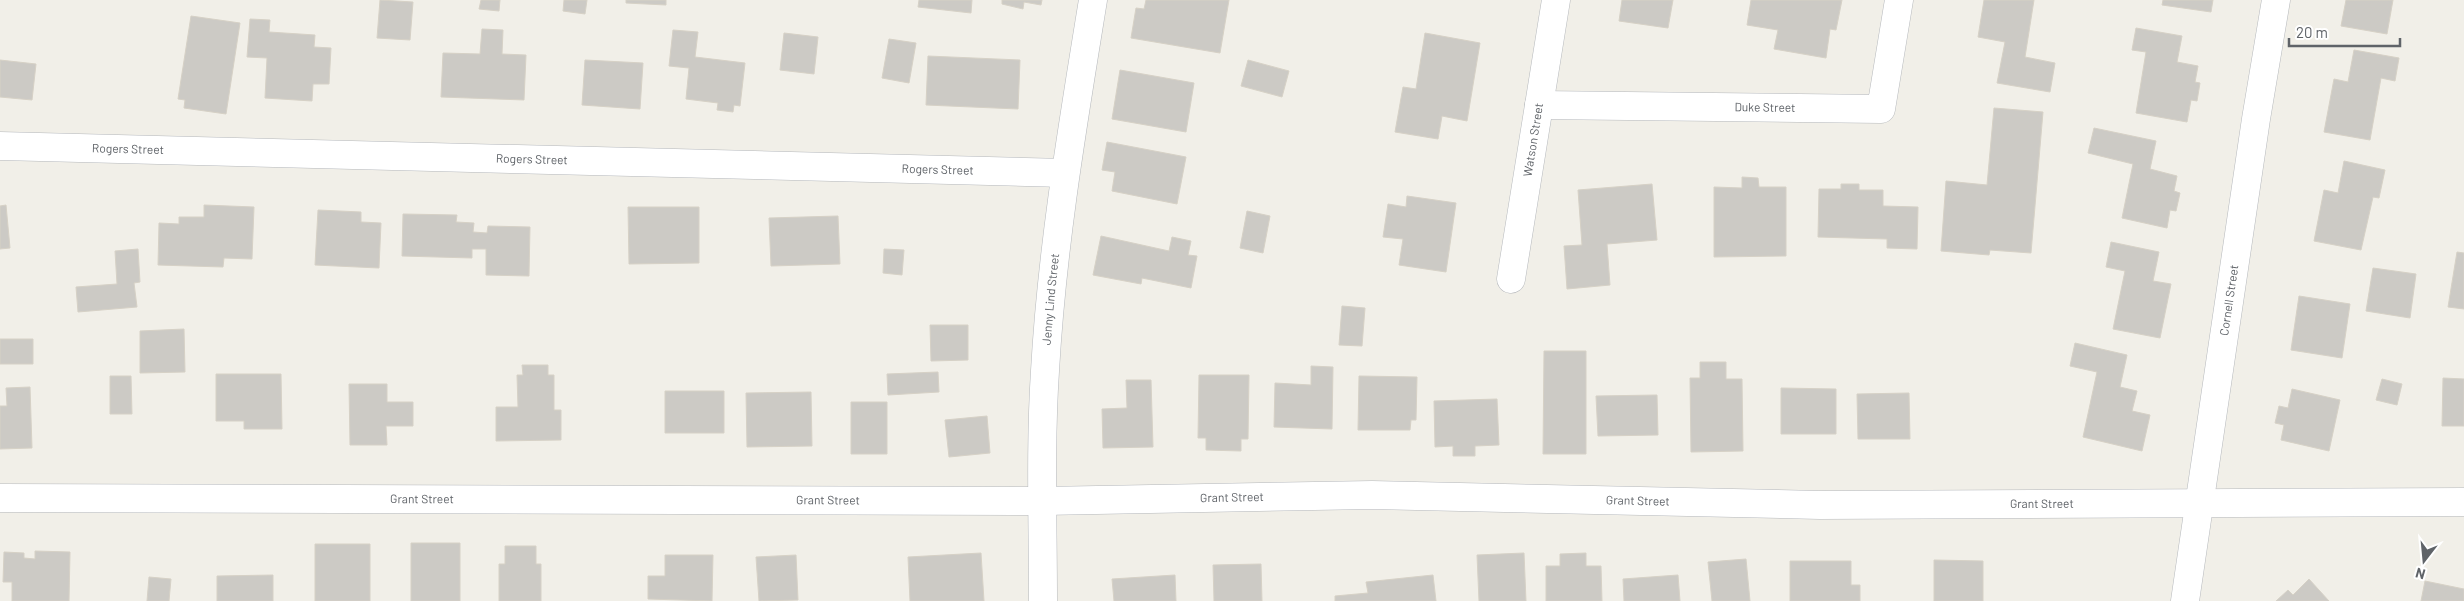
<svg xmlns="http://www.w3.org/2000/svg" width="2464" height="601" viewBox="0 0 2464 601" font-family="Barlow,sans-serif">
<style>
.building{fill:#cccac5;stroke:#d6d1c6}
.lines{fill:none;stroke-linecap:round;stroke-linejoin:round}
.minor-casing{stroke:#b5b8bc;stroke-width:29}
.minor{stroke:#fff;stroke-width:28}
.labels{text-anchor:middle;stroke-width:5;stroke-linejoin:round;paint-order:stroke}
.street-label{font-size:12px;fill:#5f6368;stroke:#fff}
</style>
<rect width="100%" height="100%" fill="#f1efe8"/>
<!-- building -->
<path class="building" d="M380,0L413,2L410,40L377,38Z
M481,0H500L499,11L479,9Z
M564,0H587L585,14L563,11Z
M626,0H666V5L626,3Z
M919,0H972L971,13L918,7Z
M1002,0H1042L1041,5L1024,2L1023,9L1002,4Z
M1146,0H1229L1220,53L1131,38L1136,8L1144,9Z
M1622,0H1673L1668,28L1619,21Z
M1751,0H1842L1836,30L1830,29L1826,58L1774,49L1778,30L1747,25Z
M1984,0H2034L2025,57L2055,63L2050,92L1997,83L2005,42L1978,37Z
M2163,0H2213L2211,12L2162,5Z
M2346,0H2393L2387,34L2341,26Z
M191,16L240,23L226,114L184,108L185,100L178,99Z
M250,19L270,20L269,32L315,35L314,47L331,48L329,84H313L312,101L265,98L267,58L247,57Z
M2136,28L2182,36L2177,62L2198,66L2195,82L2200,83L2197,101L2191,100L2187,122L2136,113L2146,52L2132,50Z
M482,29L503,30L502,54L526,55L524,100L441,97L443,53L480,54Z
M673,30L698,32L695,57L745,63L740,106L734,105L733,112L717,110L718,103L686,99L689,68L669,66Z
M784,33L818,37L814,74L780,70Z
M1425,33L1480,43L1467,121L1442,116L1438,139L1395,132L1403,87L1416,89Z
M889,39L916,43L909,83L882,78Z
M2354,50L2399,58L2395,81L2381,78L2370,140L2324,132L2334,79L2348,82Z
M928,56L1020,60L1018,109L926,105Z
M0,60L36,64L32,100L0,97Z
M585,60L643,63L640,109L582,105Z
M1248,60L1289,71L1282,97L1241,86Z
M1120,70L1194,83L1186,132L1112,119Z
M1994,108L2043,112L2031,253L1990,250L1989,255L1941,251L1946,181L1987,185Z
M2094,128L2156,141L2150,169L2177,176L2174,191L2180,193L2176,211L2170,210L2167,228L2122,218L2133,164L2088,153Z
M1107,142L1186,157L1177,204L1112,191L1115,172L1102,170Z
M2344,161L2385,170L2379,198L2373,197L2361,250L2314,241L2324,190L2338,193Z
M1742,177L1758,178L1759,187H1786V256L1714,257V187L1742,188Z
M1652,184L1657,240L1607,244L1610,285L1567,289L1564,246L1582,245L1578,190Z
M1841,184H1859V190H1883V206L1918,207L1917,249L1887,248V239L1818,237L1819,189H1841Z
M1407,196L1456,203L1446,272L1399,265L1403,239L1383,237L1388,204L1406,207Z
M6,205L10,248L0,249V206Z
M204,205L254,207L252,259L224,258L223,267L158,265L159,223L179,224V217H204Z
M628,207H699V263L629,264Z
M318,210L361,212V222L381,223L379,268L315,265Z
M1247,211L1270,216L1263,253L1240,248Z
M403,214L457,215L456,222L474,223L473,232L487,233L488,226L530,227L529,276L486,275V249H472V258L402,256Z
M838,216L840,264L771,266L769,218Z
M1101,236L1169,251L1172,237L1191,241L1188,255L1197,256L1191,288L1142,278L1141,284L1093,275Z
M2111,242L2159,252L2153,281L2171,284L2160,338L2113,329L2125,271L2106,267Z
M138,249L140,282L134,283L137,307L78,312L76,287L117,284L115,251Z
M884,249L904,250L902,275L883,273Z
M2457,252L2464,253V309L2448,307Z
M2373,268L2416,274L2410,318L2366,311Z
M2299,296L2350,304L2342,358L2291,350Z
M1342,306L1365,308L1362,346L1339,345Z
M930,325H968V360L931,361Z
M184,329L185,372L140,373V331Z
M0,339H33V364H0Z
M2075,343L2127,355L2120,387L2137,391L2132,411L2150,415L2142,451L2083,437L2097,372L2070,366Z
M1544,351H1586V454H1543Z
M1700,362H1726V379H1742L1743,451L1691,452L1690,378H1700Z
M522,365H548V375H554V410H561V440L496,441V407H518L517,375H523Z
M1311,366L1333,367L1332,429L1274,427L1275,383L1311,385Z
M938,372L939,392L888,395L887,374Z
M216,374H281L282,429H244V421H216Z
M1199,375H1249L1248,439H1241V451L1206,450V438H1198Z
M110,376H131L132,414H110Z
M1359,376L1417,377L1416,420H1411L1410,430H1358Z
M2443,378L2464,379V426H2442Z
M2382,379L2402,384L2397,405L2376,400Z
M1126,380H1151L1153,447L1103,448L1102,409L1127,408Z
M349,384H387V402H413V426H386L387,445H350Z
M30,387L32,448L0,449V406H7L6,388Z
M1781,388L1836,389V434H1781Z
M2292,389L2340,400L2329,451L2281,440L2284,425L2275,423L2279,406L2288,408Z
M665,391H724V433H665Z
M811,392L812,446L747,447L746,393Z
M1909,393L1910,439H1858L1857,394Z
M1657,395L1658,435L1598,436L1596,396Z
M1497,399L1499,445L1475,446V456H1453V446L1435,447L1434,401Z
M851,402H887V454H851Z
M987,416L990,453L949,457L945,420Z
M411,543H460V601H411Z
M315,544H370V601H315Z
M505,546H536V564H541V601H499V564H505Z
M35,551L70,552L69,601H12V582H3L4,552L24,553V558L35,559Z
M981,553L984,601H910L908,557Z
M1524,553L1526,601H1479L1477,555Z
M1586,553V566H1601L1602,601H1546V566H1560V554Z
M665,555H713L712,601L648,599V576H665Z
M796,555L798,600L759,601L756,557Z
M1746,559L1750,601H1712L1708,562Z
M1934,560L1983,561V601H1934Z
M1790,561H1851V585H1860V601H1790Z
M1261,564L1262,601H1214L1213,565Z
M273,575V601H217V576Z
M1175,575L1176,601H1114L1112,579Z
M1433,575L1436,601H1335V596L1368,593L1366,582Z
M1678,575L1680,601H1624L1623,579Z
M149,577L171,579L169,601H147Z
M2309,579L2329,601H2276L2288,590L2293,595Z
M2425,581L2464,589V601H2421Z"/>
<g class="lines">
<!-- minor casing -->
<g class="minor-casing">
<g id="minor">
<path id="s1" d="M1539,105L1881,109L1899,0"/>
<path id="s2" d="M0,146L1065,173"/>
<path id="s3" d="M1511,279L1556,0"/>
<path id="s4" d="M0,498L1043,501L1372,495L1820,505L2464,502"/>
<path id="s5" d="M1043,601C1043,524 1040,447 1045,371C1052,246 1073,123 1093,0"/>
<path id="s6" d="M2185,601L2256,119L2276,0"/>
</g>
</g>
<!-- minor -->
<use href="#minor" class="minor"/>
</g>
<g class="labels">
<!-- street labels -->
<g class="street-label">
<text dy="4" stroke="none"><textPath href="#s1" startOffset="226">Duke Street</textPath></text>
<text dy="4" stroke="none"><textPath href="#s3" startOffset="141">Watson Street</textPath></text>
<text dy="4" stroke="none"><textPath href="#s2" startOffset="128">Rogers Street</textPath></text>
<text dy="4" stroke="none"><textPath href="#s2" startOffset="532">Rogers Street</textPath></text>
<text dy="4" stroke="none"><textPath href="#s2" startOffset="938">Rogers Street</textPath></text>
<text dy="4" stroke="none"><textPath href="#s5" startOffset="302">Jenny Lind Street</textPath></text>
<text dy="4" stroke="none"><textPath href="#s6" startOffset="304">Cornell Street</textPath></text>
<text dy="4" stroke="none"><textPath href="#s4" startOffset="1232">Grant Street</textPath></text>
<text dy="4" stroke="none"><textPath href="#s4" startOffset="422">Grant Street</textPath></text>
<text dy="4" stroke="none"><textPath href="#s4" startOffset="828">Grant Street</textPath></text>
<text dy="4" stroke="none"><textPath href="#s4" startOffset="1638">Grant Street</textPath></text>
<text dy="4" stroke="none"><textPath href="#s4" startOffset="2042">Grant Street</textPath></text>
</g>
</g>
<!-- north arrow -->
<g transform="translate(2424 561) rotate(196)" stroke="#ffffff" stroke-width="4" paint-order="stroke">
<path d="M0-4L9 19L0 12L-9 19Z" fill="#5f6368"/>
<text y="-8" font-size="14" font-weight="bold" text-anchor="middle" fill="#5f6368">N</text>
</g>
<!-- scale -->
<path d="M2289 38v8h111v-8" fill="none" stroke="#5f6368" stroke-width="2.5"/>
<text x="2296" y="38" font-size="15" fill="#5f6368" stroke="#ffffff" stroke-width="4" paint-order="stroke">20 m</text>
</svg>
